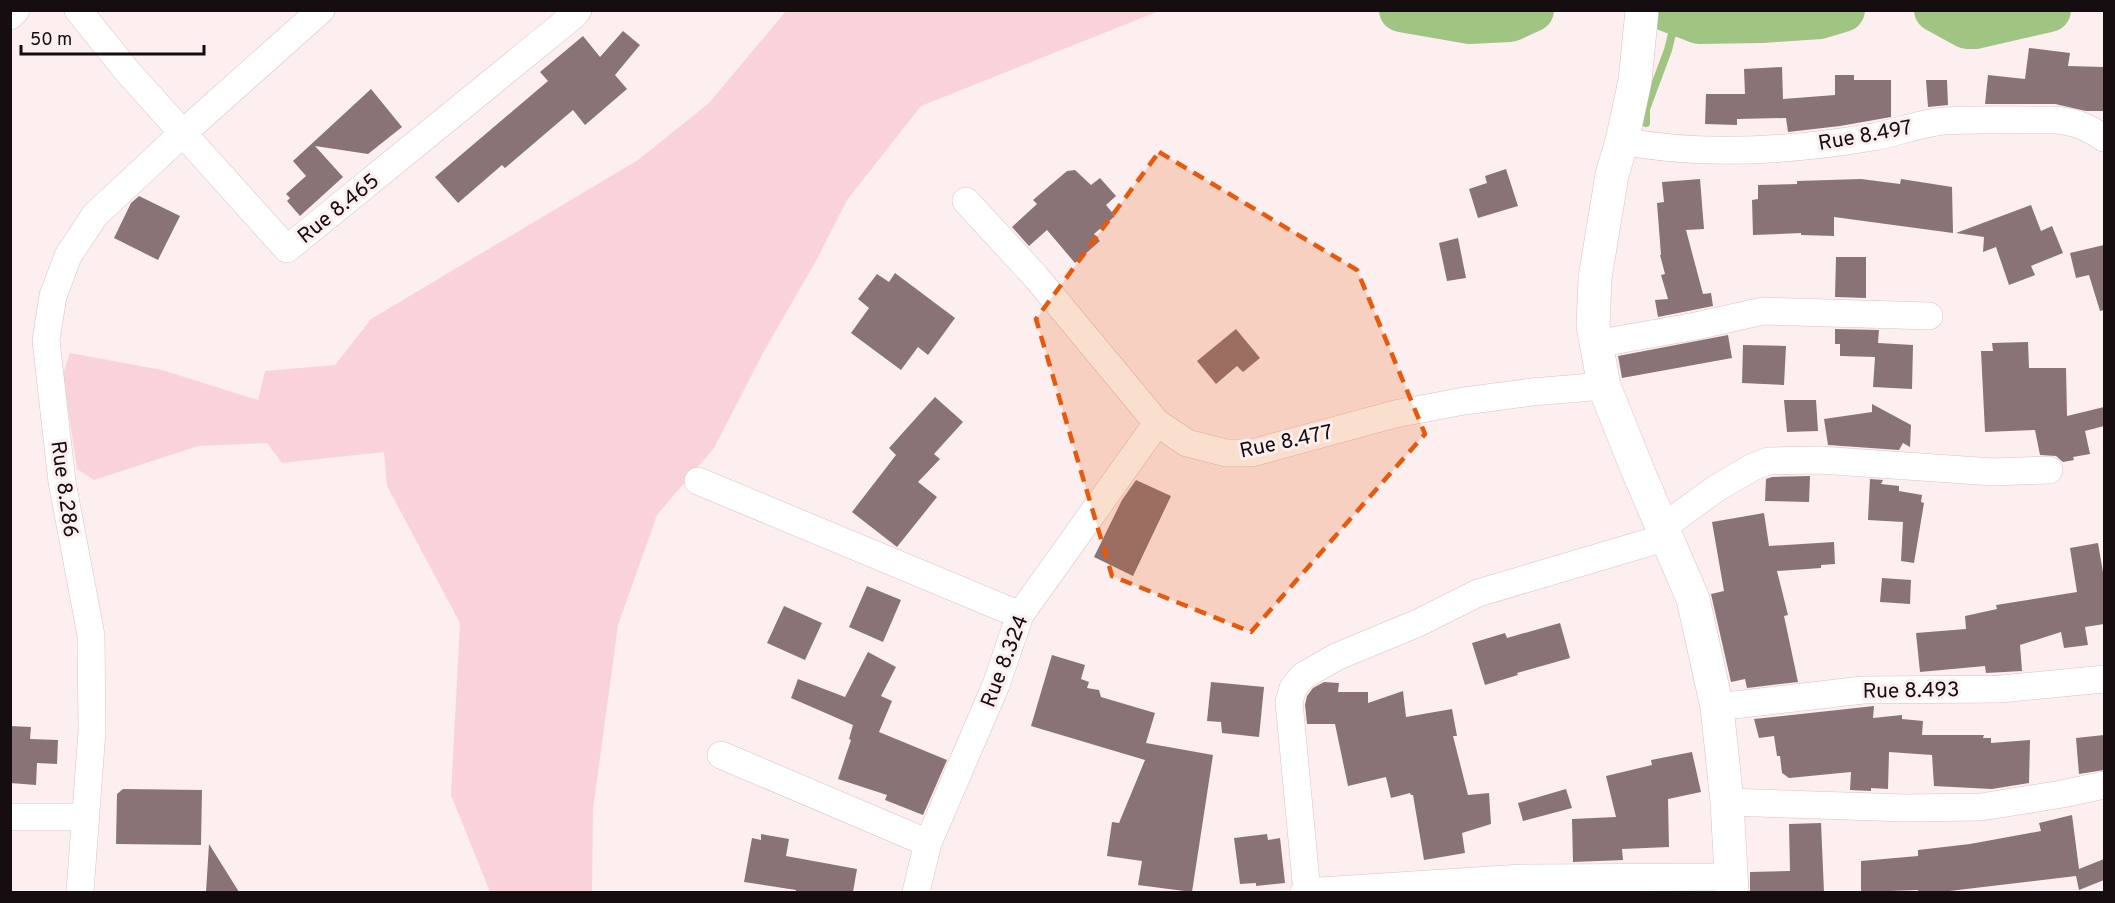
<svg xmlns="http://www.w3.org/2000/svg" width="2115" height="903" viewBox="0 0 2115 903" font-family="Overpass,sans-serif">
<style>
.green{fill:#fad3da}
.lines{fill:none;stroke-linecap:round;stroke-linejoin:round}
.stream{stroke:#a0c583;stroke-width:8}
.river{stroke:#a0c583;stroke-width:44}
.building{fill:#897377}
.street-casing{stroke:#dac1c5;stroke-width:28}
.secondary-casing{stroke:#dac1c5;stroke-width:34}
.street{stroke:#fff;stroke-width:27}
.secondary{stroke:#fff;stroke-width:33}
.marked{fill:#e8590c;fill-opacity:0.2;stroke:#e8590c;stroke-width:4.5;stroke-dasharray:12 8;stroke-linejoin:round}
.labels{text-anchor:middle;stroke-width:6;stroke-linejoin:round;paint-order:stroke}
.street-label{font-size:21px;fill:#150d0f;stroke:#fdeef0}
</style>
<rect width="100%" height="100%" fill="#fdeef0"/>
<!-- green -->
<path class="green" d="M786,11H1159L921,106L847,200L817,259L763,353L714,448L657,515L618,625L593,809L592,892H490L451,795L460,623L387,486L384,452L282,463L267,443L198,446L94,480L77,469L63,374L70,353L162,370L258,400L265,371L335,365L371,319L638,160L709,103Z
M1401,11L1532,10V11L1510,20L1470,22Z
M1668,11V10L1843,11L1820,17L1762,21L1699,22Z
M1936,11H2049L1975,27H1967Z"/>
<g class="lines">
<!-- stream -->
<path class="stream" d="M1646,123V109L1668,50L1677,14"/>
<!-- river -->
<path class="river" d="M1401,10L1470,22L1510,20L1532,10
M1668,10L1699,22L1762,21L1820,17L1843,10
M1936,10L1967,27H1975L2049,10"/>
</g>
<!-- building -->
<path class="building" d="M623,31L640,45L615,75L627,89L585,125L573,110L505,168L502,165L458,203L435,177L548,81L540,72L583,36L600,57Z
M2029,48L2070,53L2068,66L2104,67V111H2086L2055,104H1985L1988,75L2025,79Z
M1782,67L1783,99L1835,95V75H1854V80H1891V117L1840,126L1788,132L1786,118L1737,119V125L1705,124L1706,94H1745L1744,69Z
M1926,80H1947L1948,105L1928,107Z
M371,89L402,127L368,154L315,146L343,177L300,216L287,201L290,198L286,194L306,176L293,161Z
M1506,169L1518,206L1478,218L1469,189L1487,183L1485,176Z
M1075,170L1091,185L1100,178L1116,196L1106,205L1115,216L1094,234L1100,241L1075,263L1047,230L1029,246L1012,227L1037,204L1033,200L1067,171Z
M1700,179L1704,229L1686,230L1703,294L1711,293L1713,306L1658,317L1655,300L1668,299L1661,275L1665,274L1660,255H1661L1657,203L1664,202L1662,182Z
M1861,179L1900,184L1901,179L1952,187L1953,233L1834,217V236L1801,235V233L1753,235L1752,200L1758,199V185L1797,184V181Z
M139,196L180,216L158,260L114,238L131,203Z
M2031,205L2041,231L2052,226L2063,253L2031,266L2035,275L2009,285L1996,247L1983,252L1984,237L1956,233Z
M1458,238L1466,278L1447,281L1439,243Z
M2104,245V310L2100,311L2089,275L2076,278L2070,253Z
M1836,257H1866V298L1835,297Z
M895,273L955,318L928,355L918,347L901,370L851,333L869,308L858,299L877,274L889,282Z
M1236,329L1260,358L1243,372L1237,366L1216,384L1197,361Z
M1835,329L1879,330L1878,343L1913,345L1912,389L1873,387L1875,357L1840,356V344H1835Z
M1728,335L1732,358L1622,378L1618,356Z
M2028,342L2029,368H2066L2067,416L2104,407V426L2085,431L2090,454L2073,457L2074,460L2063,462L2056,456L2040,455L2035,430L1985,432L1981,351H1993L1992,343Z
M1743,345L1786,346L1784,385L1742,383Z
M935,397L963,422L934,454L940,459L918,482L937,497L897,547L852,512L896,455L889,448Z
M1784,400H1816L1818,431L1787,432Z
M1872,404L1911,425L1910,447L1903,443L1899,450L1828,445L1824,419L1872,412Z
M1810,476L1809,502L1765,501L1766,479L1772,477Z
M1870,479L1883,480L1881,484L1899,486V491L1922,495L1921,502L1924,503L1914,563L1901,561L1903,522L1868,520Z
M1136,480L1171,496L1133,576L1094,557L1122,500Z
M1764,513L1769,546L1834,542L1835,564L1821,565V568L1777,571L1788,615L1784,616L1798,682L1747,688L1745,679L1731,682L1711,594L1724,591L1712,522Z
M2098,543L2104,578V624L2085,627L2088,645L2064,648L2061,632L2020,645L2022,671L1986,673L1985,666L1920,672L1916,633L1966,629L1965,616L1997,609L1996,605L2077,592L2070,548Z
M1882,578L1911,580L1910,604L1880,602Z
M867,586L901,600L883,642L849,627Z
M784,606L822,623L805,660L767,643Z
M1560,623L1570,658L1517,673L1518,675L1485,685L1472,643L1505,633L1507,638Z
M868,652L896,667L881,696L892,701L879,732L947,760L923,815L885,800L887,795L838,779L851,740L849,739L853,725L791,698L798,679L845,697Z
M1052,655L1085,665L1081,679L1089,682L1087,688L1099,690L1101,697L1155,713L1146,743L1213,755L1192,892L1138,885L1142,861L1107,856L1112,822L1119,823L1145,760L1031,726Z
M1211,682L1264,687L1259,737L1222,733L1221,722L1207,721Z
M1324,682L1339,683L1338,692H1368V703L1403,691L1406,717L1452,709L1457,736H1453L1468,795L1489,793L1491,824L1462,833L1465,853L1424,860L1413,795H1411L1410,793L1391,798L1386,777L1348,786L1335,724H1307L1305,705L1307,696L1313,688Z
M1874,706L1873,718L1902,715V719L1923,721L1922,735H1984L1983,738H1991V743L2030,740L2029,783L1992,789L1934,786L1932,755L1889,752L1888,789L1871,788V791L1850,790L1851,772L1789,778L1782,773L1780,756H1777L1774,736L1759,738L1754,719Z
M10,726L31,727L30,739L58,740L57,764L37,763L36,785L10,783Z
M2104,735V770L2079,774L2076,738Z
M1692,752L1701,792L1668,799L1669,847L1622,849L1623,860L1573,862L1572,819L1616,817L1606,776L1652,765L1651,760Z
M123,789L202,790L201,845L116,844L117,794Z
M1566,789L1572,808L1523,821L1518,803Z
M2072,815L2079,869L2104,859V880L2079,890L2076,876L1941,892H1918V890L1861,892V861L1918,856V850L1970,844L2041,831L2039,823Z
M1821,823L1824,892H1750V872L1790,871L1789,824Z
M761,834L789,839L786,856L857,869L853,892H796V890L744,882L752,838L761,840Z
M1267,834L1268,840L1280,838L1285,883L1256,886V883L1240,884L1234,838Z
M209,844L239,892H206Z"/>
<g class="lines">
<!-- street casing -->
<g class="street-casing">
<path id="street" d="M78,10L127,71L287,249L573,16L578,10
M10,16L16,10
M1622,141C1704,157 1790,151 1873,137C1896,133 1920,123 1944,121C1981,119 2018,120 2054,120C2075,121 2087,127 2104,138
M966,201L1036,277L1157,423L1187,443L1226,453H1252L1395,414L1464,401L1532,392L1604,386
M1595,344L1696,326L1763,311L1929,316
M698,481L1020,615
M1663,527L1717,488L1753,467L1769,461L1820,460L1993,472L2049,470
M1717,707L1863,690L2001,689L2104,679
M721,755L928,843
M1727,802L1906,808L1981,807L2062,794L2104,785
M10,817H85
M80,892L92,731L91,635L62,482L46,340L53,296L68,256L95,215L183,133L321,10
M916,892L928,843L996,685L1020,615L1157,423
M1304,892L1522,878L1731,877
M1307,892L1289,702L1293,688L1303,676L1336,657L1418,623L1478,593L1667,537"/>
</g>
<!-- secondary casing -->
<g class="secondary-casing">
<path id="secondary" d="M1642,10L1635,81L1622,141L1612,175L1595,278L1593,326L1604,386L1638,471L1693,599L1717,707L1727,802L1732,892"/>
</g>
<!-- street -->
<use href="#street" class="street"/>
<!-- secondary -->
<use href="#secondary" class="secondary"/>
</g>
<!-- marked area -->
<path class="marked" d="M1159,152L1357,270L1425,434L1251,632L1112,576L1036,319Z"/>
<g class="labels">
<!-- street labels -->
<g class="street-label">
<text transform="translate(1865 135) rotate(-10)" y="7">Rue 8.497</text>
<text transform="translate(338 208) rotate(-39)" y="7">Rue 8.465</text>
<text transform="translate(1286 441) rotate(-12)" y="7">Rue 8.477</text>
<text transform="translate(65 489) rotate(82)" y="7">Rue 8.286</text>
<text transform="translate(1004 661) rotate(-69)" y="7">Rue 8.324</text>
<text transform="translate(1911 690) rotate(-1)" y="7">Rue 8.493</text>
</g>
</g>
<!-- border -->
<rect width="2115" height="903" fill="none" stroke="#150d0f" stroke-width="24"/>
<!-- scale -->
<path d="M21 45v9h183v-9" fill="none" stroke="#150d0f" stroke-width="3"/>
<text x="30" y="45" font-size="18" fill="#150d0f" stroke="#fdeef0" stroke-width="4.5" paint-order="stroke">50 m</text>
</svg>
